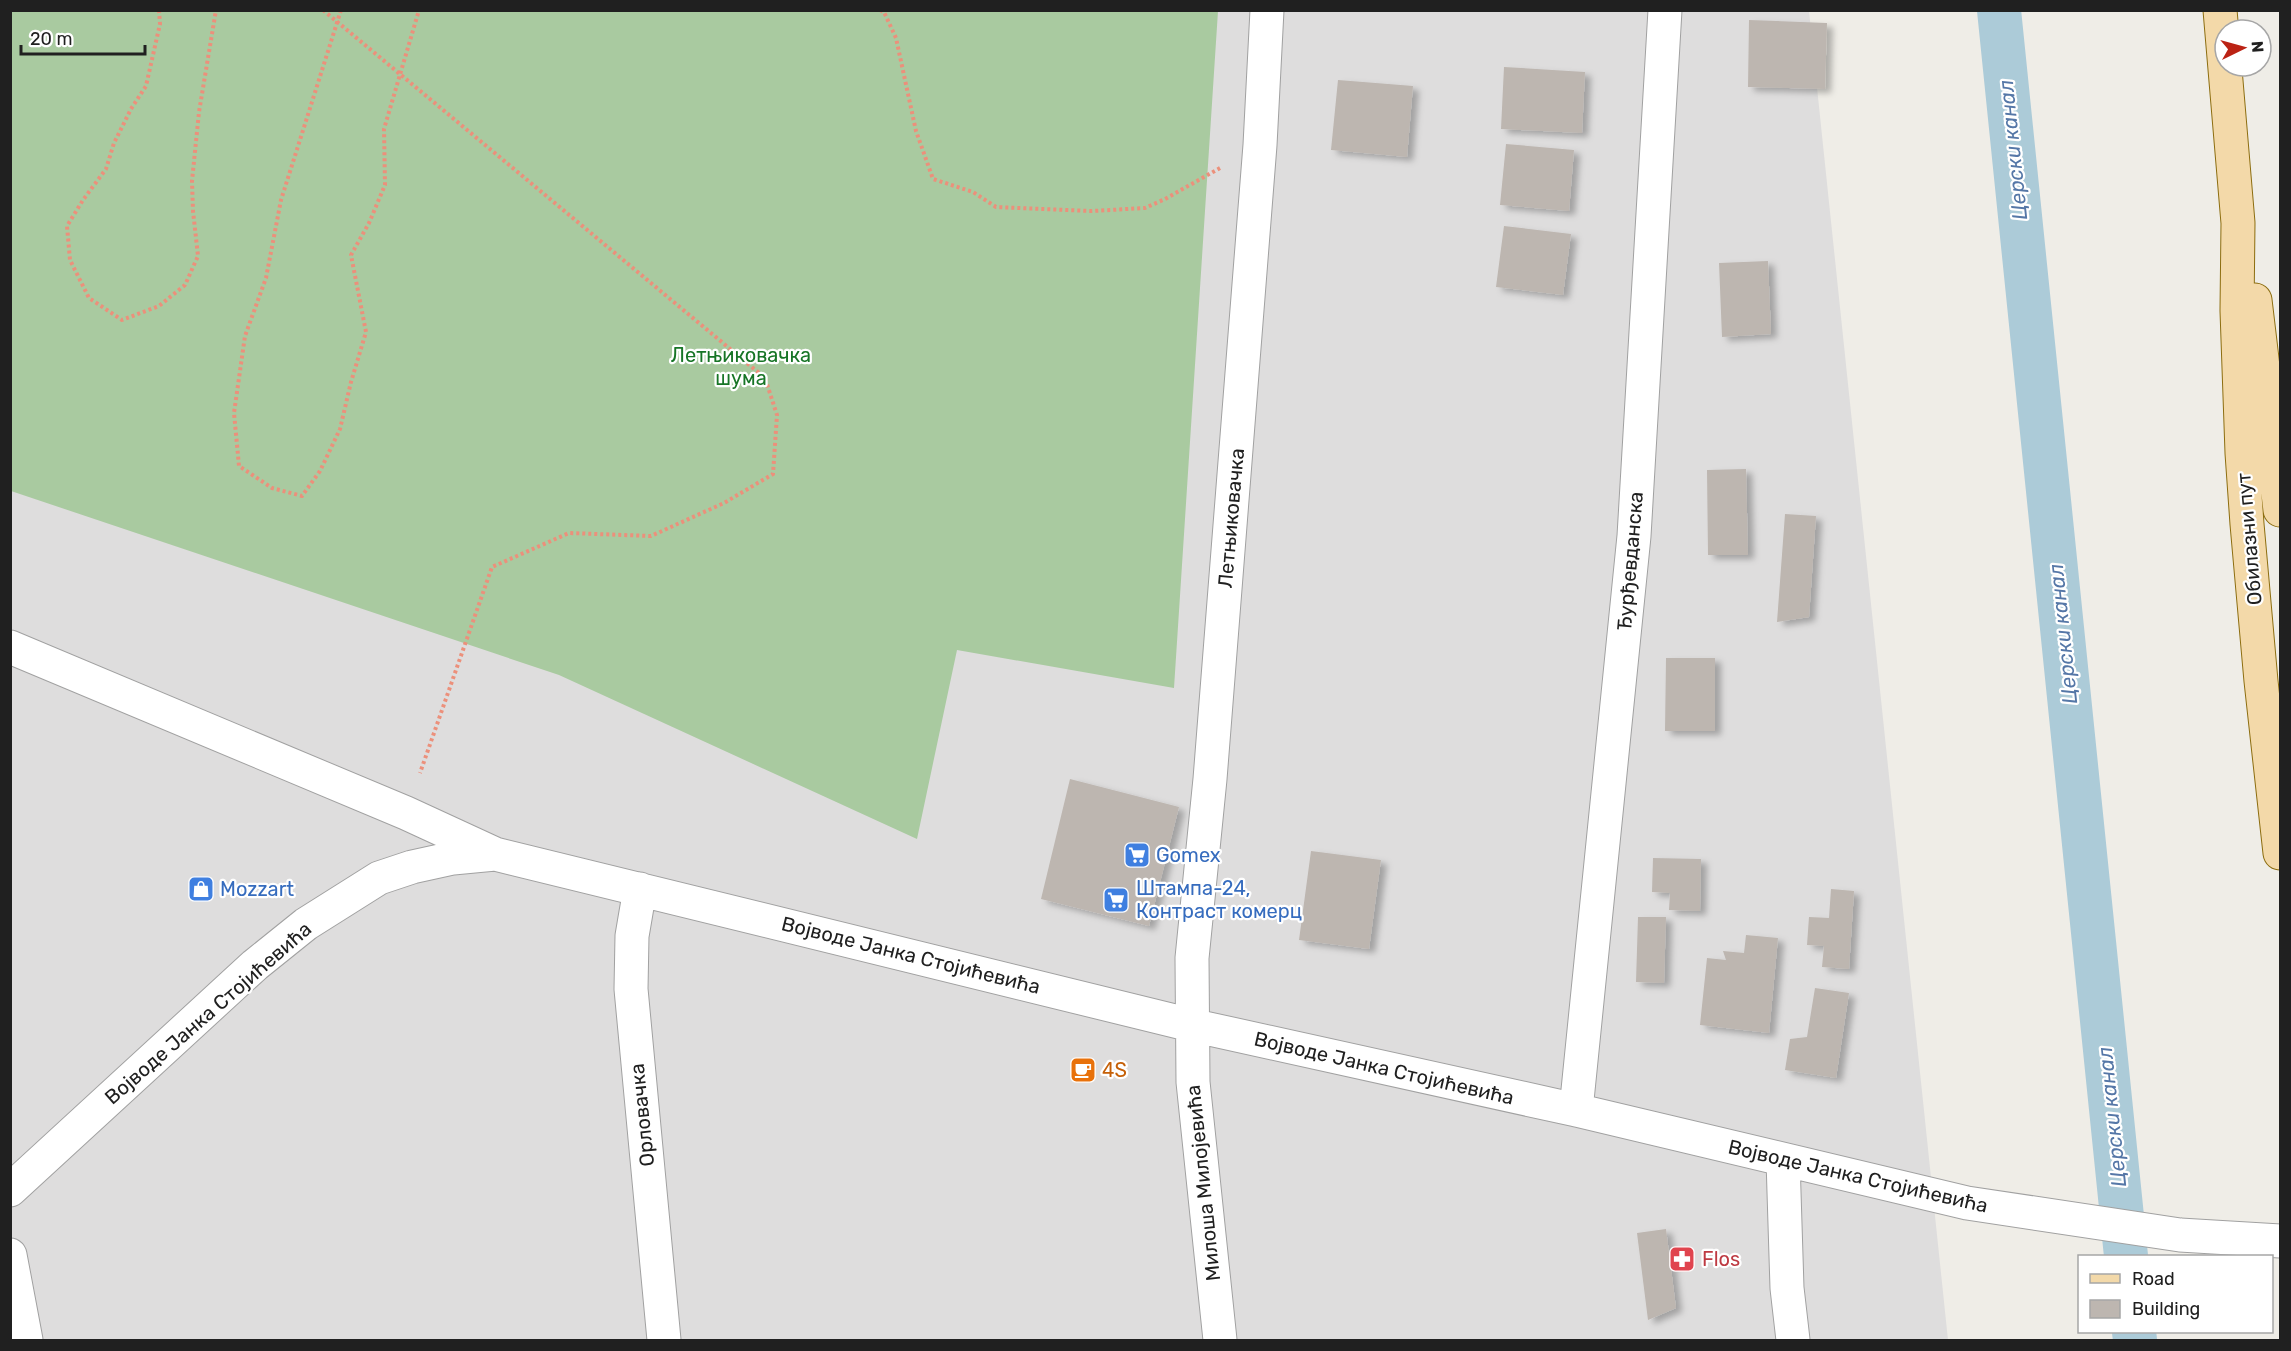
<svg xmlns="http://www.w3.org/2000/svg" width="2291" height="1351" viewBox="0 0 2291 1351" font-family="Rubik,sans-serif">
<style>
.residential{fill:#dedddd}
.forest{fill:#a9caa0}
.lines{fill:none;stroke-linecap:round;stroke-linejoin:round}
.canal{stroke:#accbd8;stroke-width:44}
.building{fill:#bdb6b0;filter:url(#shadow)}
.minor-casing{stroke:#a1a1a1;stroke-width:35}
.major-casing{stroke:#8c6d0f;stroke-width:35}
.path{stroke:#ec907b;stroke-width:4;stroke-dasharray:3 3;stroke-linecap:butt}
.minor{stroke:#fff;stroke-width:33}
.major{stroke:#f3d9a9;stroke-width:33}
.labels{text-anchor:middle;stroke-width:4.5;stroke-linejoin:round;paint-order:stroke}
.park-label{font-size:20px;fill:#177526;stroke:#fff}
.street-label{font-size:20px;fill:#202020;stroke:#fff}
.shop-label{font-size:20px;fill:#366cbe;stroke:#fff;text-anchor:start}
.food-label{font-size:20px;fill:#c56008;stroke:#fff;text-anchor:start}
.health-label{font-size:20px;fill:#be3a42;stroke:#fff;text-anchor:start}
.water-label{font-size:21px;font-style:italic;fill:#5577a7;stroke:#fff}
</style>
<defs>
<filter id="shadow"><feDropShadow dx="6" dy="4" stdDeviation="3" flood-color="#0004"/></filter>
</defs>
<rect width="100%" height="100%" fill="#efede7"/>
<!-- residential -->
<path class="residential" d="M10,11H1809L1948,1340H11Z"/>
<!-- forest -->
<path class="forest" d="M11,10L1218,11L1174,688L957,650L917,839L559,675L11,491Z"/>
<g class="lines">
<!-- canal -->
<path class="canal" d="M1999,10L2126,1256
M2134,1332L2135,1340"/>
</g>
<!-- building -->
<path class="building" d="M1749,20L1827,23L1825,89L1748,87Z
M1504,67L1585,72L1582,133L1501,129Z
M1338,80L1413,86L1407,157L1331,150Z
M1506,144L1574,150L1569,211L1500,205Z
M1504,226L1571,234L1563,295L1496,287Z
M1768,261L1771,334L1722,337L1719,263Z
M1746,469L1748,555H1708L1707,470Z
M1785,514L1816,516L1809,617L1777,622Z
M1666,658H1715V731H1665Z
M1070,779L1179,807L1149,926L1041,899Z
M1311,851L1381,860L1369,949L1299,940Z
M1653,858L1701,859L1700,911L1669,910L1670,893L1652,892Z
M1831,889L1854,891L1849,969L1822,967L1824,946L1807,945L1809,917L1829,918Z
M1638,917H1666L1664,983L1636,982Z
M1746,935L1778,938L1769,1033L1700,1025L1707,958L1726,960L1723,951L1744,953Z
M1815,988L1849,993L1836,1078L1785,1070L1790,1039L1807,1037Z
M1666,1229L1676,1308L1648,1320L1637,1233Z"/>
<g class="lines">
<!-- minor casing -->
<g class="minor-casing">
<path id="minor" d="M10,647L406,813L495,854L1191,1025L1576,1110L1967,1203L2180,1235L2280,1241
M640,889L632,936L631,989L664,1340
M1576,1110L1634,536L1665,10
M1783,1160L1787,1288L1793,1340
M10,1190L255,965L306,924L379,878L412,867L453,858L495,854
M10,1255L26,1340
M1220,1340L1193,1082L1192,958L1210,779L1260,145L1267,10"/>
</g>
<!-- major casing -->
<g class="major-casing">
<path id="major" d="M2220,10L2238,223L2237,311L2242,453L2247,524L2261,681L2280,853
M2255,300L2280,510"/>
</g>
<!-- path -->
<path class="path" d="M159,10L160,24L146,86L131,109L114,143L106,169L83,200L67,226L70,260L89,298L122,320L159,306L185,285L198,256L193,211L192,181L199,112L216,10
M323,10L765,378L777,415L773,474L724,503L651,536L569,533L492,567L420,773
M341,10L281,200L266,278L245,336L234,413L239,466L272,488L302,496L320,471L340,429L351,382L366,332L351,255L369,223L385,185L384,129L419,10
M880,10L884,12L896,38L916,131L933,179L973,192L996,207L1092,211L1145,208L1165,199L1220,168"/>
<!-- minor -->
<use href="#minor" class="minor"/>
<!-- major -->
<use href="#major" class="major"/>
</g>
<!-- icons -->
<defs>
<g id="supermarket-square" transform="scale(1.35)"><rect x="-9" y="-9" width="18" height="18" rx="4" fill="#3f7fe0" stroke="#fff"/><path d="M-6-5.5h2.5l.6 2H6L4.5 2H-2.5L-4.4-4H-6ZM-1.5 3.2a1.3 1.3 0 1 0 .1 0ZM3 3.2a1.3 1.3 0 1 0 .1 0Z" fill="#fff"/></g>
<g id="shop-square" transform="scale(1.35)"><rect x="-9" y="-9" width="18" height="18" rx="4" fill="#3f7fe0" stroke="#fff"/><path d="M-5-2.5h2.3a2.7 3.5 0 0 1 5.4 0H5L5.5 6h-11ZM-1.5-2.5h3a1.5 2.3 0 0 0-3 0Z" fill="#fff"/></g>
<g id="cafe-square" transform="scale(1.35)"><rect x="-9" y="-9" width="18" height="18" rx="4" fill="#e8710a" stroke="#fff"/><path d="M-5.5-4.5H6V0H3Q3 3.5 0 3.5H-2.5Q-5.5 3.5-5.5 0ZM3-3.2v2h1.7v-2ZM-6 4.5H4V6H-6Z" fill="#fff"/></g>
<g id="pharmacy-square" transform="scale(1.35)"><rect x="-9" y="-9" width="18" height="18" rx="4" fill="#e0444e" stroke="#fff"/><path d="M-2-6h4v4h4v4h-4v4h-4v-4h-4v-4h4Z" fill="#fff"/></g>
</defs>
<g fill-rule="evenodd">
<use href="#supermarket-square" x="1137" y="855"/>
<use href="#shop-square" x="201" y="889"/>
<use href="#supermarket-square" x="1116" y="900"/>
<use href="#cafe-square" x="1083" y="1070"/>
<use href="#pharmacy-square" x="1682" y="1259"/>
</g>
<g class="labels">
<!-- park labels -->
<g class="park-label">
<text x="741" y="362">Летњиковачка<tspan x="741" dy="23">шума</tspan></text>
</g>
<!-- street labels -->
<g class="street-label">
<text transform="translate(1231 518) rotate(-85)" y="7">Летњиковачка</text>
<text transform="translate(2249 539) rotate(-95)" y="7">Обилазни пут</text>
<text transform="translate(1630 561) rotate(-85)" y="7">Ђурђевданска</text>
<text transform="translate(911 955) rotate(14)" y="7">Војводе Јанка Стојићевића</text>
<text transform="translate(208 1013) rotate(-41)" y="7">Војводе Јанка Стојићевића</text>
<text transform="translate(1384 1068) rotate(13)" y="7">Војводе Јанка Стојићевића</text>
<text transform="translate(642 1115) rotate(-96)" y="7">Орловачка</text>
<text transform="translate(1858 1176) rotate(13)" y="7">Војводе Јанка Стојићевића</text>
<text transform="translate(1203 1183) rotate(-96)" y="7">Милоша Милојевића</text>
</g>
<!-- shop labels -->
<g class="shop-label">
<text x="1156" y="862">Gomex</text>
<text x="1136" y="895">Штампа-24,<tspan x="1136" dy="23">Контраст комерц</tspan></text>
<text x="220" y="896">Mozzart</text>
</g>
<!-- food labels -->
<g class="food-label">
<text x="1102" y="1077">4S</text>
</g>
<!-- health labels -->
<g class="health-label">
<text x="1702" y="1266">Flos</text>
</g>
<!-- water labels -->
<g class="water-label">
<text transform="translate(2013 150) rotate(-96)" y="7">Церски канал</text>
<text transform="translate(2063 634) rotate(-96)" y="7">Церски канал</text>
<text transform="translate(2112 1117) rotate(-96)" y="7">Церски канал</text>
</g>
</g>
<!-- border -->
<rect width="2291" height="1351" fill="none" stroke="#202020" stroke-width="24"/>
<!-- legend -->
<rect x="2078" y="1255" width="195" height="78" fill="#ffffff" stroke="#a6a6a6" stroke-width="1.5"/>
<rect x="2090" y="1274" width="30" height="9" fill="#f3d9a9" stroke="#a6a6a6" stroke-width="1.5"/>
<text x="2132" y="1285" font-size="18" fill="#202020">Road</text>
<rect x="2090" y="1300" width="30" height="18" fill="#bdb6b0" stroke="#a6a6a6" stroke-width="1.5"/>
<text x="2132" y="1315" font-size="18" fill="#202020">Building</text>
<!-- north arrow -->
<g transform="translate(2243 48) rotate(85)"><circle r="28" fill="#ffffff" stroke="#a6a6a6" stroke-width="1.5"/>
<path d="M0-4.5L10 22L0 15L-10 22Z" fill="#bb2214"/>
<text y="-9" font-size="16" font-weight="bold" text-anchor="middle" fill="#202020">N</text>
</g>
<!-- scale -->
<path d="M21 45v9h124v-9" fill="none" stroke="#202020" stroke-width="3"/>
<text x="30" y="45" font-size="18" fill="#202020" stroke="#ffffff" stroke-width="4.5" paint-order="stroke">20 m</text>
</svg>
